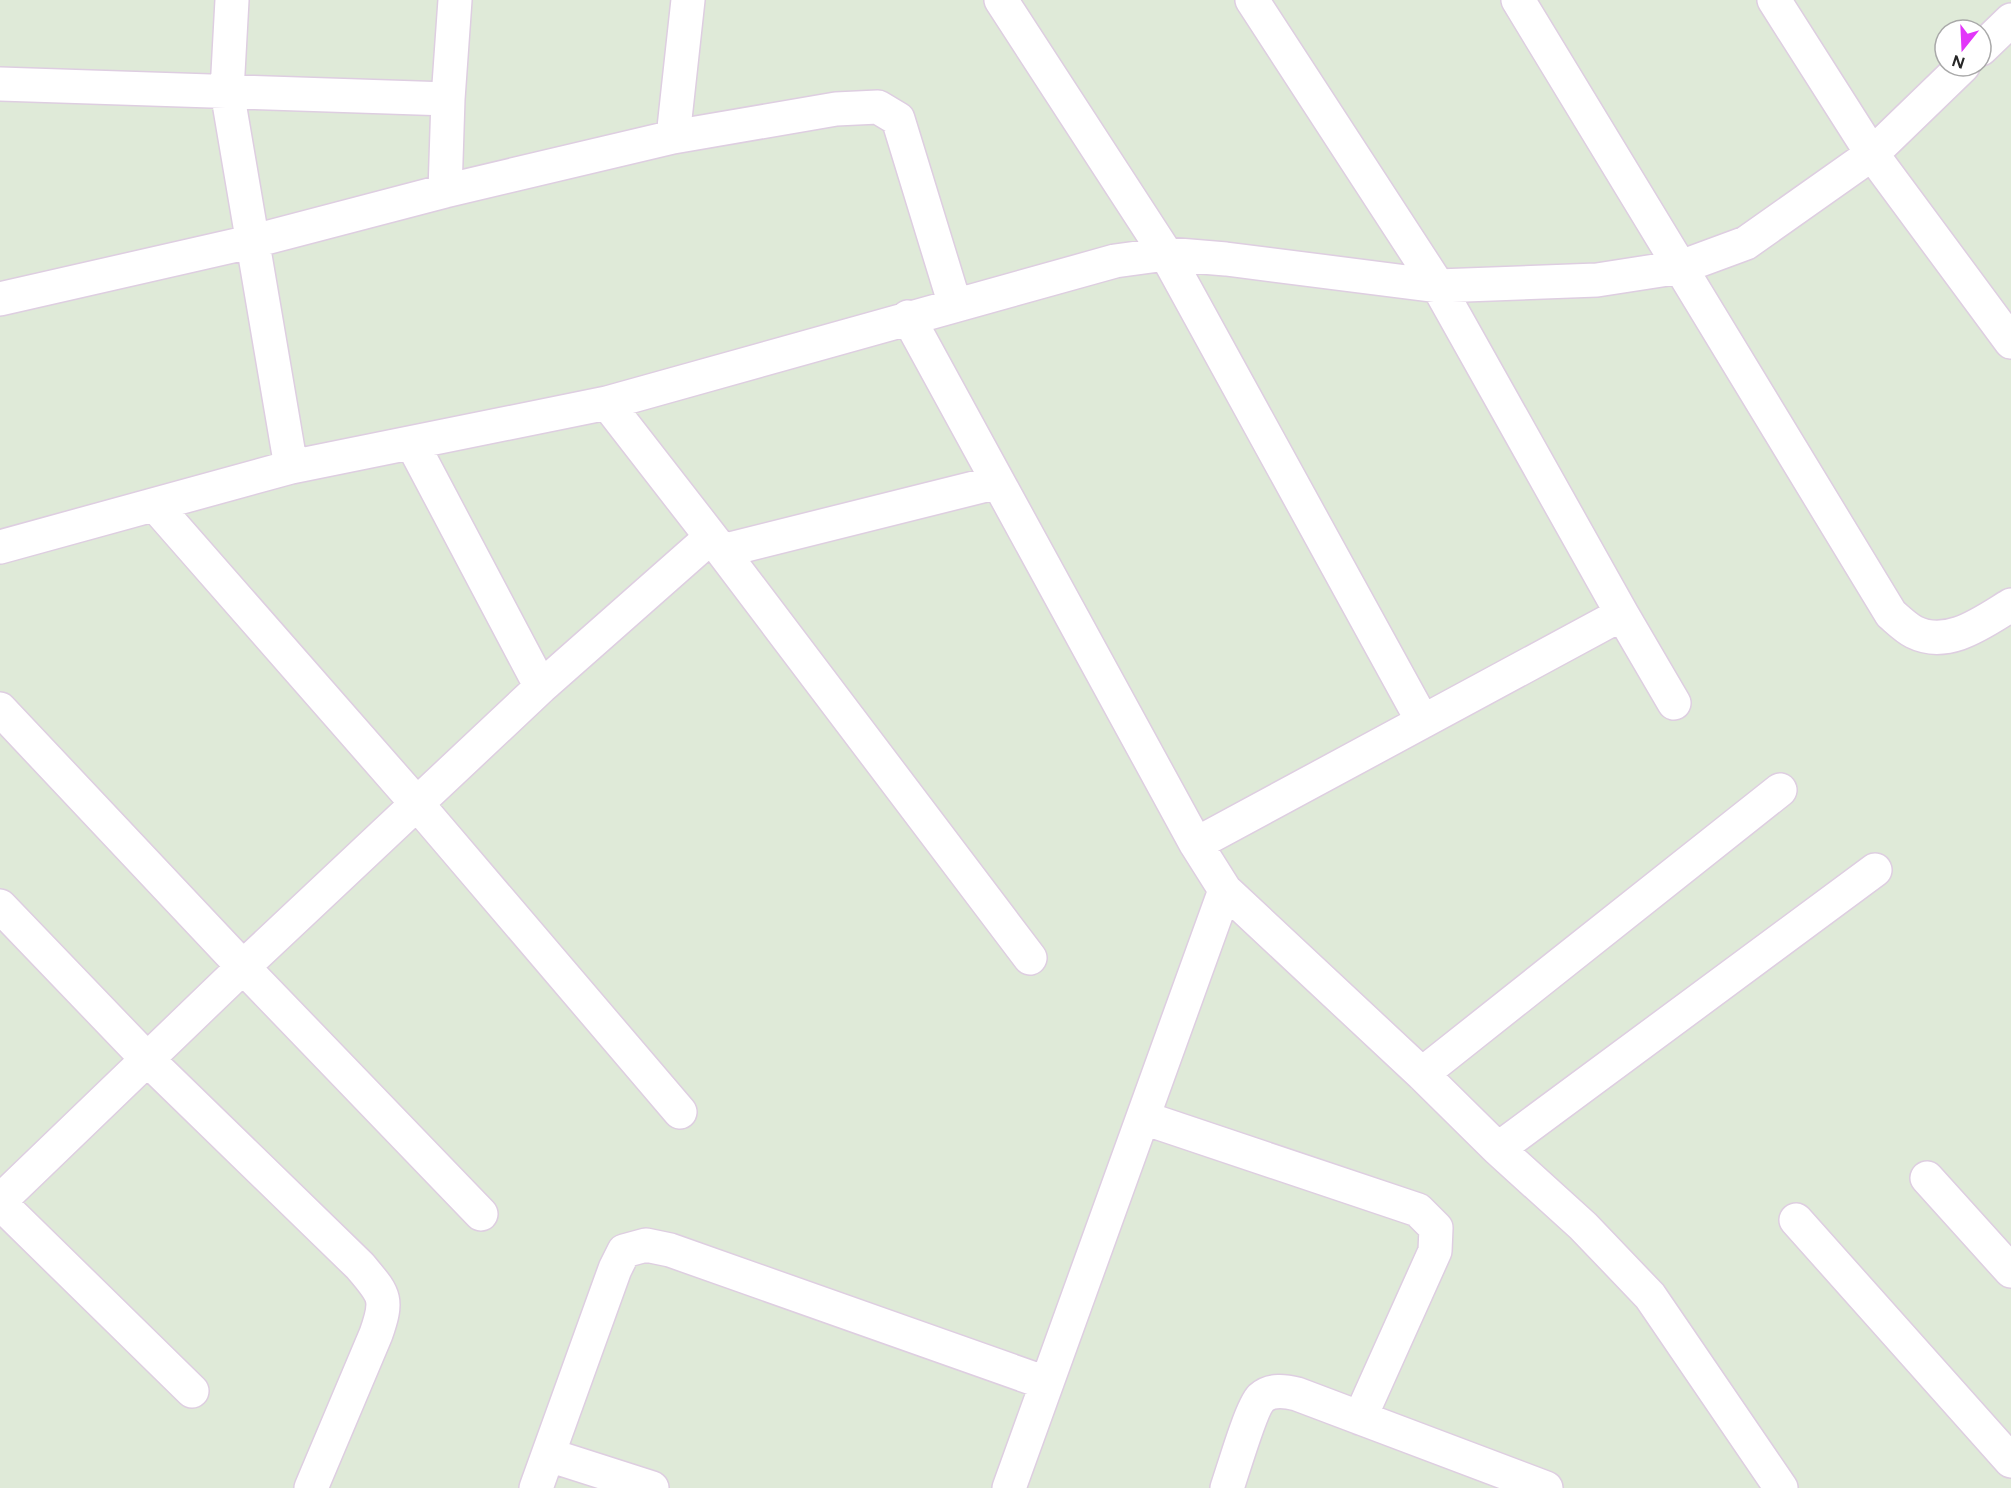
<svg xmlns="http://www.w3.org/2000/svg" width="2011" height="1488" viewBox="0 0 2011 1488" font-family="Figtree,sans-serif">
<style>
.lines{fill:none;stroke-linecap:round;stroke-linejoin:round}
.street-casing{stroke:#decee1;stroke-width:36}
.street{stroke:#fff;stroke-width:33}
</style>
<rect width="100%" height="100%" fill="#dfead8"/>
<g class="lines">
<!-- street casing -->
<g class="street-casing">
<path id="street" d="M232,0L227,91L291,467
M1001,0L1166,254L1422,720
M1252,0L1438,286L1622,614L1674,703
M1518,0L1891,614C1898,620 1906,628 1914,632C1948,649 1983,622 2011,605
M1774,0L1872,154L2011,342
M1981,49L2011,20
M0,84L448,99
M673,137L688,0
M445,191L448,99L455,0
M0,299L254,241L445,191L673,137L836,109L878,107L898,119L955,305
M908,317L1196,844L1225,890L1422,1074L1498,1149L1583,1226L1650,1296L1781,1488
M607,403L722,551L1030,958
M412,443L541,687
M155,505L418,805L680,1112
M0,547L291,467L607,403L1115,261L1166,254L1226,259L1438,286L1597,280L1681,267L1746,243L1872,154L1963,66
M722,551L998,482
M0,709L243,967L481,1214
M1196,844L1622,614
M0,906L148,1060L360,1266C384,1295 389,1297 376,1334L311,1488
M1422,1074L1780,790
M1144,1118L1418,1210L1436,1228L1435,1251L1360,1418
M1498,1149L1875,870
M1927,1178L2011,1271
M0,1201L243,967L541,687L711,537
M0,1203L192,1391
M1796,1220L2011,1461
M549,1455L652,1488
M536,1488L615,1269L624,1251L646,1245L670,1250L1046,1383
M1009,1488L1225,890
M1227,1488C1233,1471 1251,1408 1261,1398C1271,1389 1285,1391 1297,1394L1546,1488"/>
</g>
<!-- street -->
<use href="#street" class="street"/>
</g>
<!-- north arrow -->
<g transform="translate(1963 48) rotate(198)"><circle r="28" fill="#ffffff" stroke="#a9a9a9" stroke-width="1.5"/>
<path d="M0-4.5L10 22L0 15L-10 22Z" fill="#e236f9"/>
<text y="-9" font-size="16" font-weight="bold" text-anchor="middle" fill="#272727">N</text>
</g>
</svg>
